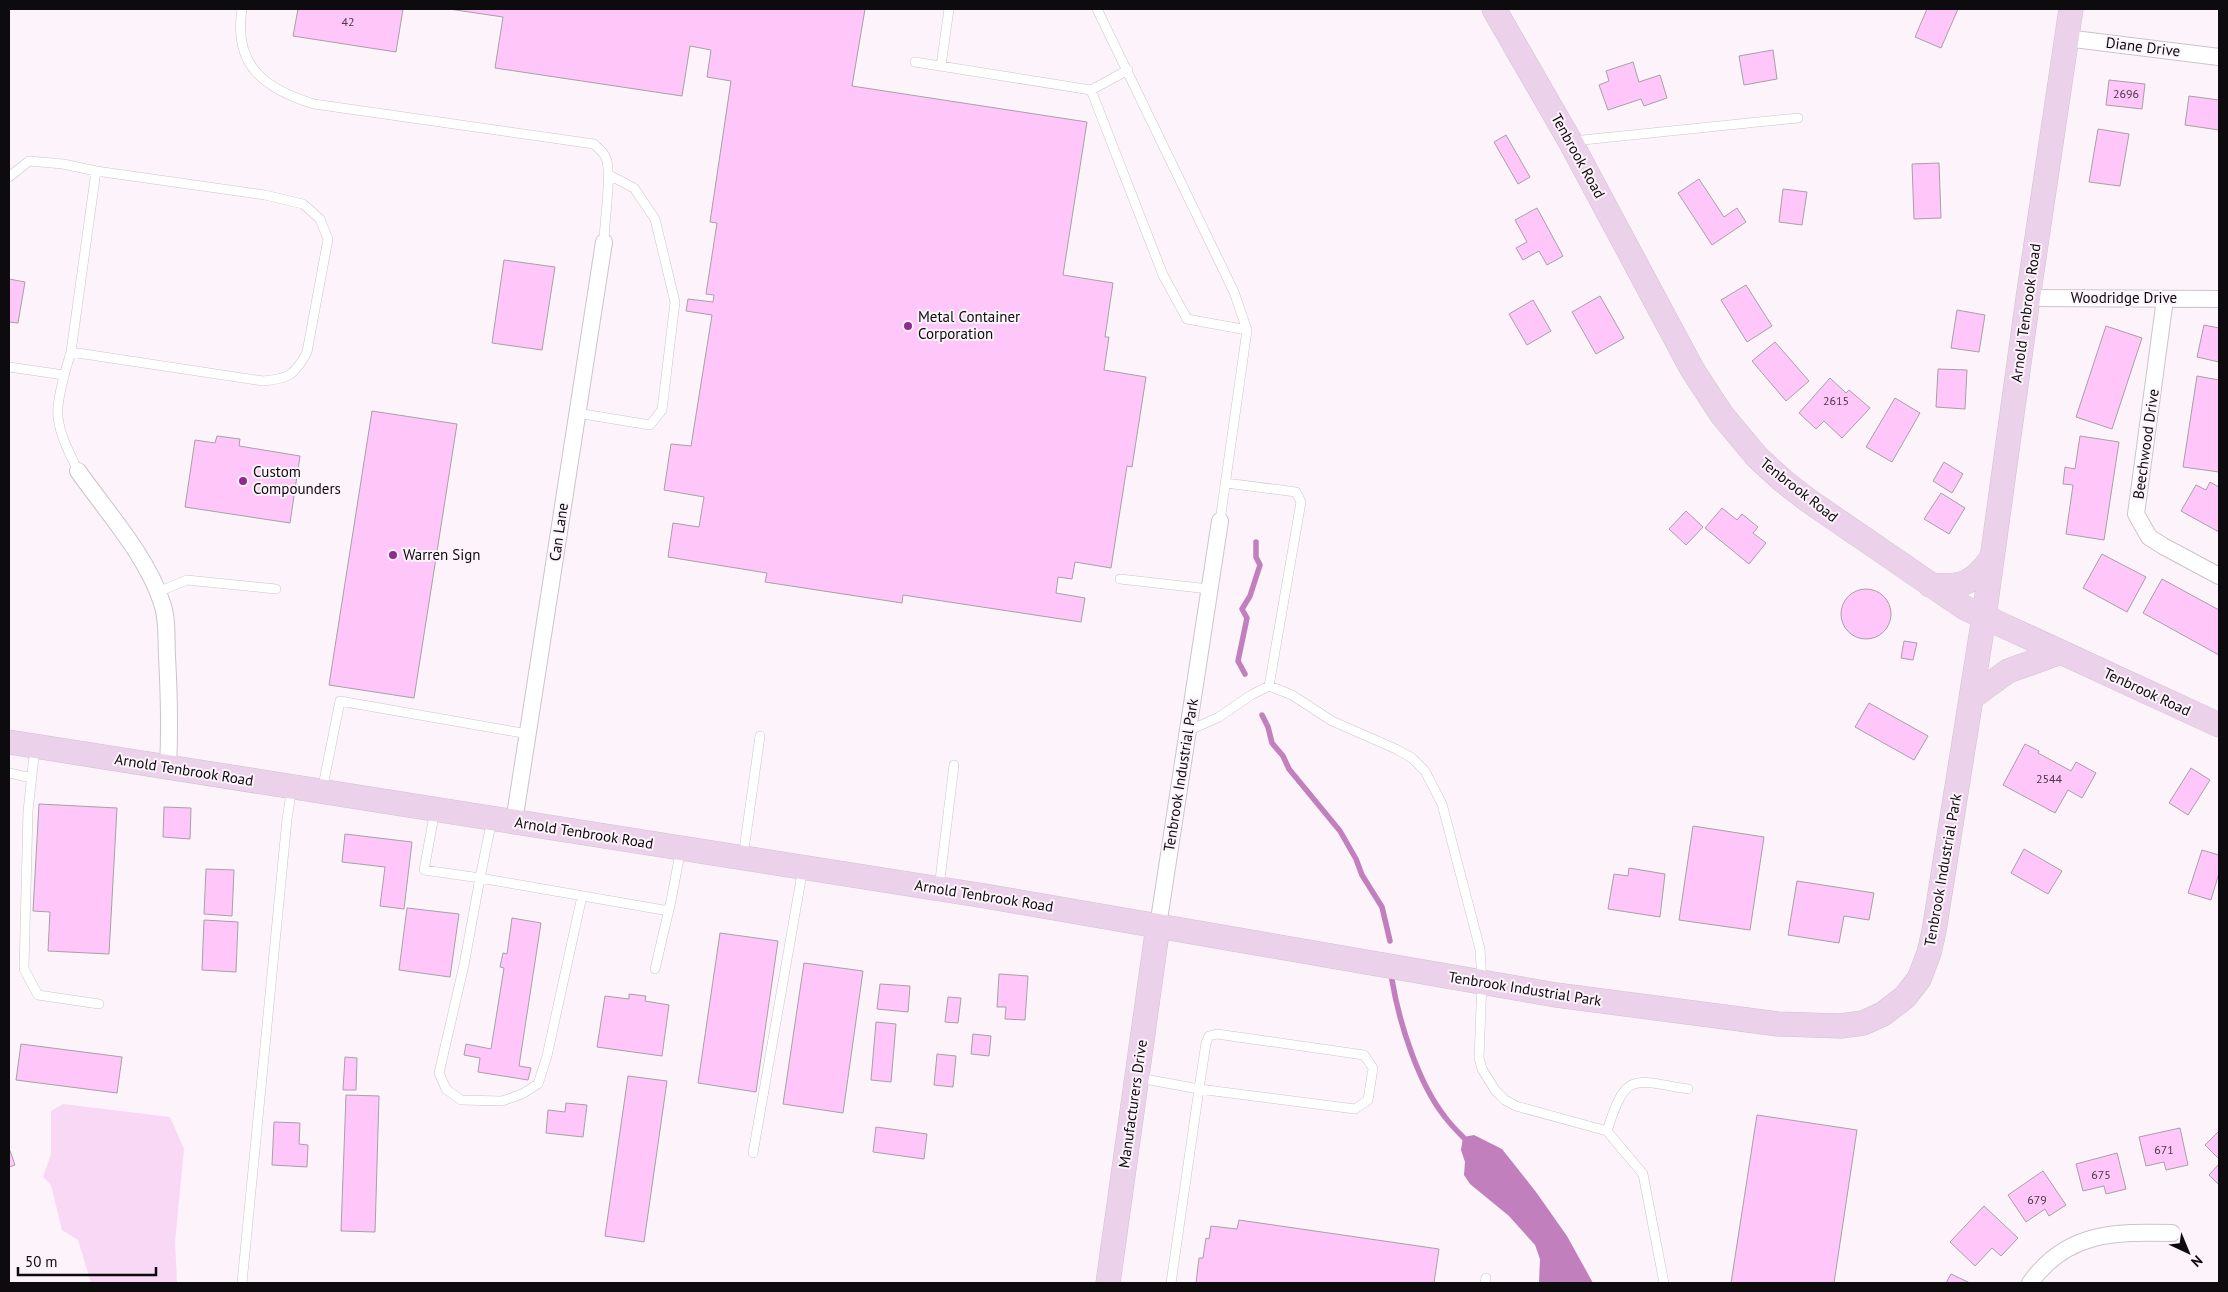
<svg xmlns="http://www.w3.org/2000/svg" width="2228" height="1292" viewBox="0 0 2228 1292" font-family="'PT Sans',sans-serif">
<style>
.green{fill:#f9d8f6}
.water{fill:#c27fbd}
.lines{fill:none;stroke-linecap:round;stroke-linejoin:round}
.stream{stroke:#c27fbd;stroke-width:5.5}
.building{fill:#ffc6fa;stroke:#a8a0a7}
.lane-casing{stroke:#ccc4cb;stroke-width:10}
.street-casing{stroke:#ccc4cb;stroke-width:18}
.secondary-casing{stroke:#ccc4cb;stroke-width:25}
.lane{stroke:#fff;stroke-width:9}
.street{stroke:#fff;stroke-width:16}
.secondary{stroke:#ecd1ea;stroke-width:24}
.poi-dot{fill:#912a8e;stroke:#fcf3fb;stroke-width:2}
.labels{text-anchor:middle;stroke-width:4;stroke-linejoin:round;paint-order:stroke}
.number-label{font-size:12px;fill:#4a3a48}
.street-label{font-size:15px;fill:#0d0b0d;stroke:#fcf3fb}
.poi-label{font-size:15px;fill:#0d0b0d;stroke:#fcf3fb;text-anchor:start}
</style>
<rect width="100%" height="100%" fill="#fcf3fb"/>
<!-- green -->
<path class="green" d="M63,1104L170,1117L184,1149L175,1242L177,1283H91L78,1240L62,1230L51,1185L43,1177L51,1154V1111Z"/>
<!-- water -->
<path class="water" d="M1474,1135L1502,1149L1536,1192L1567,1236L1593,1283H1539L1540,1259L1535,1245L1509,1216L1470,1184L1464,1175L1465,1162L1461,1150L1463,1137Z"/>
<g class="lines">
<!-- stream -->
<path class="stream" d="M1245,674L1238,661L1247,618L1242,609L1250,596L1260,565L1256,557V542
M1262,715L1268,727L1272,743L1283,756L1289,769L1340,831L1356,859L1362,875L1382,907L1390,941
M1392,980C1399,1022 1418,1083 1445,1117C1450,1124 1457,1131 1463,1137"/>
</g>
<!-- building -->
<path class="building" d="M298,9H403L396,52L293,36Z
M449,9H865L852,86L1087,122L1063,275L1113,283L1105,337H1109L1104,370L1146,377L1132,467L1127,466L1111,568L1075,562L1072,579L1058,577L1056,593L1085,598L1081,622L903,595L902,603L765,582L767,573L668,557L673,523L699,527L704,497L664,490L671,444L691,446L712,315L686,311L688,299L713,302L714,295L706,294L717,223L710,222L731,81L707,77L711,50L690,46L682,96L495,68L503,17Z
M1927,9H1958L1941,48L1915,37Z
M1773,50L1777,79L1744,85L1739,56Z
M1633,62L1639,82L1660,75L1667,98L1644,106L1641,99L1608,110L1599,85L1609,81L1606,71Z
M2109,80L2145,84L2142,109L2106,105Z
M2189,96L2219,100V130L2185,125Z
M2098,129L2129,134L2120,186L2089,182Z
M1506,135L1530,177L1518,184L1494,142Z
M1939,163L1941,218L1914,219L1912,164Z
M1699,179L1724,217L1737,208L1746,222L1712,245L1678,193Z
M1783,189L1807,192L1802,225L1779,222Z
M1537,208L1563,256L1547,265L1539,251L1523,260L1516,248L1527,242L1515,220Z
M504,260L555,267L542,350L492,343Z
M9,279L25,282L18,323L9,322Z
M1746,285L1772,326L1747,342L1721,300Z
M1600,296L1624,338L1596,354L1572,312Z
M1533,300L1551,331L1527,345L1509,314Z
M1957,310L1985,315L1979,352L1951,348Z
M2204,325L2219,328V362L2197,357Z
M2106,326L2142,338L2112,429L2076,417Z
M1775,342L1809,381L1786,401L1752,361Z
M1938,369L1967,370L1965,409L1936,407Z
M2197,376L2219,380V472L2183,467Z
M1830,378L1846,393L1849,390L1870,408L1842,438L1824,421L1816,429L1799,413Z
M1895,398L1920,413L1892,462L1866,447Z
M372,411L457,424L414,698L329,685Z
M217,436L240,439L239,446L300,456L290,523L185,507L195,440L215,443Z
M2080,436L2119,442L2104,540L2066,534L2073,485L2063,484L2065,467L2075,469Z
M1944,462L1963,474L1952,493L1933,481Z
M2210,482L2219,487V532L2181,511L2196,485L2206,490Z
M1941,493L1965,508L1949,534L1924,519Z
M1722,508L1737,520L1742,514L1758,527L1753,533L1766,543L1749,564L1705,528Z
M1686,511L1703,527L1686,545L1669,529Z
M2102,554L2146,577L2127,612L2083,588Z
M2162,579L2219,610V655L2143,613Z
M1841 614a25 25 0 1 1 50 0a25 25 0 1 1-50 0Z
M1904,641L1917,643L1913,660L1901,658Z
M1869,703L1928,736L1914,760L1855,727Z
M2025,744L2039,751L2038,753L2071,771L2076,762L2096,773L2082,798L2068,790L2055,813L2003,785Z
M2191,768L2210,780L2188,815L2169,803Z
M39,804L117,808L109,954L48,951L50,912L33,911Z
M164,807L191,808L190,839L163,837Z
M1693,826L1764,837L1750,930L1679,920Z
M345,834L412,842L404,909L380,906L385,867L342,862Z
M2024,849L2062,871L2048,894L2011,873Z
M2202,850L2219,855V873L2211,900L2188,893Z
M1629,868L1665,874L1660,917L1608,909L1614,874L1628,876Z
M206,869L234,870L232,916L204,914Z
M1797,881L1874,893L1869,920L1844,916L1839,943L1788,935Z
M407,908L459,914L450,977L399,970Z
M512,918L541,923L519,1066L531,1068L528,1080L478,1072L480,1058L464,1055L466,1044L491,1049L504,968L500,967L503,953L507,954Z
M204,920L238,922L236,972L202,970Z
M720,933L778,941L756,1092L698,1083Z
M804,963L863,971L843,1113L783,1104Z
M999,974L1028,976L1025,1020L1005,1019L1006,1007H997Z
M880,984L910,986L908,1012L877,1009Z
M629,994L646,996L645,1001L669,1005L662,1056L597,1047L605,996L629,999Z
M948,997L961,998L958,1023L945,1022Z
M876,1022L896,1024L891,1082L871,1080Z
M973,1034L991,1036L989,1056L971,1054Z
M21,1044L122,1057L117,1093L16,1080Z
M937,1054L956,1056L953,1087L934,1085Z
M345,1057L357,1058L356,1090H343Z
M628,1076L667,1081L644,1242L605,1236Z
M346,1095L379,1096L375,1232L341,1231Z
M566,1103L587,1105L583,1137L546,1133L548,1110L565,1112Z
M1757,1115L1857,1130L1834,1283H1731Z
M274,1122L300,1123L299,1144L308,1145L307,1167L272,1165Z
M876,1127L927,1134L924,1159L873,1152Z
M2180,1128L2188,1165L2166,1170L2164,1162L2146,1166L2139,1137Z
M2219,1131V1159L2205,1145Z
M9,1148L15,1165L9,1167Z
M2117,1153L2126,1189L2106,1194L2104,1186L2083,1191L2076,1164Z
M2219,1164V1185L2209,1175Z
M2043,1171L2066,1205L2049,1216L2045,1209L2026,1222L2008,1195Z
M1984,1206L2018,1238L2001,1256L1992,1248L1975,1266L1950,1242Z
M1239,1220L1439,1249L1434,1283H1196L1199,1258H1203L1206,1238L1209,1239L1211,1226L1237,1229Z
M1951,1274L1970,1283H1946Z"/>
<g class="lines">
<!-- lane casing -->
<g class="lane-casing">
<path id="lane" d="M242,9C233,66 265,89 314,104L594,144C598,148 603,152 605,156C613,170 604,222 604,242
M1097,9L1234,292L1247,330L1220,521
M915,62L1091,90L1128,70
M941,66L949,9
M1091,90L1163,275L1187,319L1247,330
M1573,141L1798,118
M9,177L29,161L63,164L96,171L265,195L303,204L320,219L328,239L307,352C295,375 288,379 263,381L71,352
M9,367L64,375
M577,413L650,425L662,410L675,302L655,219L634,188L609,175
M78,471C70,454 60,436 58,417C56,400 66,368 71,352L96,171
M1226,483L1296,492L1301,502L1269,686
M1120,579L1209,589
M158,592L187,580L276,589
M1188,731L1219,717L1251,695L1269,686L1292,695L1332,721L1396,749L1412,758L1425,771L1442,804L1480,949L1482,982L1479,1058L1482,1069L1495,1090L1505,1100L1516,1106L1607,1131C1626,1071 1632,1080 1688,1089
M35,747L28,811L24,969L38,995L99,1004
M9,773L32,778
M322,791L340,701L528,734
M435,810L424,870L480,878L464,965L439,1073L446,1089L461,1100L502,1101L522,1094L538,1084L547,1056L582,896
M492,819L480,878L669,911
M743,857L760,736
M939,888L954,765
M655,969L671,901L681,848
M1217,1034L1364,1055L1373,1068L1368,1100L1355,1109L1199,1089L1206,1043L1209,1036Z
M1139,1078L1199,1089L1171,1283
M1607,1131L1643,1174L1664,1283
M753,1153L803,868
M242,1283L287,819L292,787
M1485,1283L1486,1278"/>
</g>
<!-- street casing -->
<g class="street-casing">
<path id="street" d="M2066,38L2219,57
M2028,298L2219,299
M2165,299L2136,514L2149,537L2163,546L2219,576
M78,471C106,511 147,556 162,603C168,620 166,639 167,656C169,693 170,730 168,767
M514,822L604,242
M1158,926L1220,521
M2030,1283C2067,1231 2115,1232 2172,1233"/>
</g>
<!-- secondary casing -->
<g class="secondary-casing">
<path id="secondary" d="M1494,9L1570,141L1692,369L1722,415L1757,457L1782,480L1809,501L1965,608L2219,725
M1930,585C1962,588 1972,584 1992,558
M1971,698L2008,671L2061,652
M9,742L985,896L1556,995L1778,1024L1841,1026L1863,1023L1883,1014L1905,997L1919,979L1929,953L1934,931L1984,617L2028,298L2071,9
M1108,1283L1158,926"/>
</g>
<!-- lane -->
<use href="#lane" class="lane"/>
<!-- street -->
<use href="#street" class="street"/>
<!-- secondary -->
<use href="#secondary" class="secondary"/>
</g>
<!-- markers -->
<g class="poi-dot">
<circle cx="908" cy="326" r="5"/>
<circle cx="243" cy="481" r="5"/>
<circle cx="393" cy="555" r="5"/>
</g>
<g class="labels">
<!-- number labels -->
<g class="number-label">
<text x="348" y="26">42</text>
<text x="2126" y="98">2696</text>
<text x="1836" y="405">2615</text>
<text x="2049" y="783">2544</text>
<text x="2164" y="1154">671</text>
<text x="2101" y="1179">675</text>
<text x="2037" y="1204">679</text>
</g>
<!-- street labels -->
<g class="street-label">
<text transform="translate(2143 47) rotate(7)" y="5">Diane Drive</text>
<text transform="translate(1578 156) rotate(61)" y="5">Tenbrook Road</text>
<text x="2124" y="303">Woodridge Drive</text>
<text transform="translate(2026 313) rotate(-82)" y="5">Arnold Tenbrook Road</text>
<text transform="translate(2146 444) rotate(-82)" y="5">Beechwood Drive</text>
<text transform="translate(1799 490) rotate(38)" y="5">Tenbrook Road</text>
<text transform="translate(559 532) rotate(-82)" y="5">Can Lane</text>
<text transform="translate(2147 692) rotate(25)" y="5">Tenbrook Road</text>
<text transform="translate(184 770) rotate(9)" y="5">Arnold Tenbrook Road</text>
<text transform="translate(1181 775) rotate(-81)" y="5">Tenbrook Industrial Park</text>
<text transform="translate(584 833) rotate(9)" y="5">Arnold Tenbrook Road</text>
<text transform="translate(1943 870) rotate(-80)" y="5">Tenbrook Industrial Park</text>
<text transform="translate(984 896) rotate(9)" y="5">Arnold Tenbrook Road</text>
<text transform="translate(1525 989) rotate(9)" y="5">Tenbrook Industrial Park</text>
<text transform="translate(1133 1104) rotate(-82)" y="5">Manufacturers Drive</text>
</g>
<!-- poi labels -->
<g class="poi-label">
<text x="918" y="322">Metal Container<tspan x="918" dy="17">Corporation</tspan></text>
<text x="253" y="477">Custom<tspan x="253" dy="17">Compounders</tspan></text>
<text x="403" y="560">Warren Sign</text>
</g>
</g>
<!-- border -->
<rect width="2228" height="1292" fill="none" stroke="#0d0b0d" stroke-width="20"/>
<!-- north arrow -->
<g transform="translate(2188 1252) rotate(136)" stroke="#fcf3fb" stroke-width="4" paint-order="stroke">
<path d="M0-4L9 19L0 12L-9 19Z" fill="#0d0b0d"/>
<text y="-8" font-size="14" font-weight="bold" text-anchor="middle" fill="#0d0b0d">N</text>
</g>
<!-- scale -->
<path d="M18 1267v8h138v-8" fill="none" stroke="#0d0b0d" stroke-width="2.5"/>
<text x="25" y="1267" font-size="15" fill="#0d0b0d" stroke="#fcf3fb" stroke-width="4" paint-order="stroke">50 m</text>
</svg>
